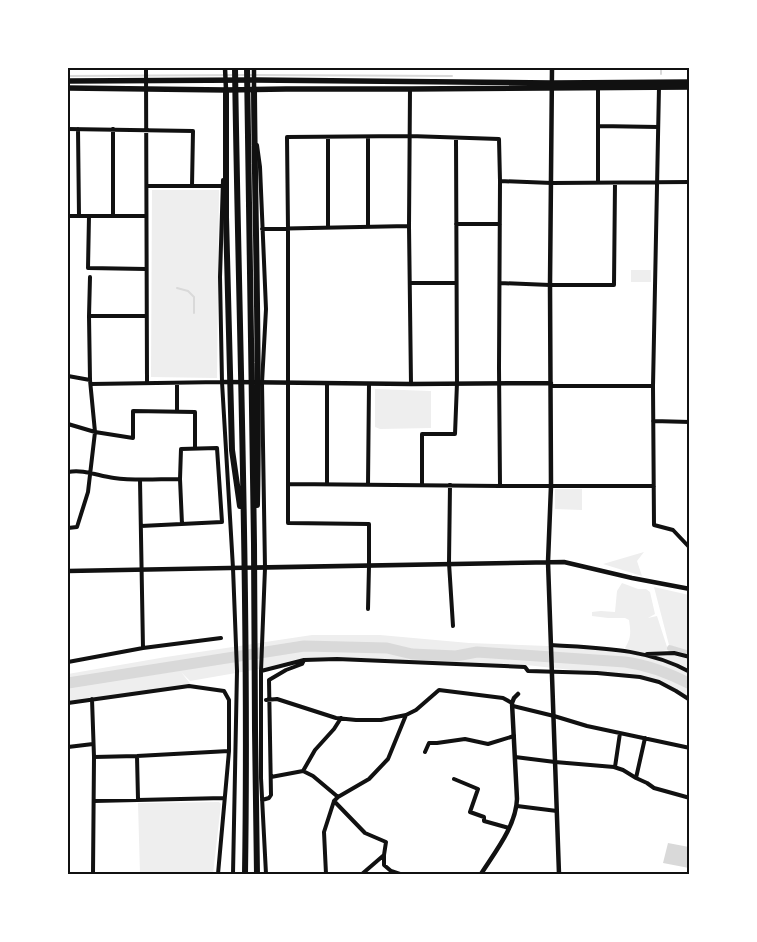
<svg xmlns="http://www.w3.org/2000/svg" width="757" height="942" viewBox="0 0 757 942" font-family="'Golos Text',sans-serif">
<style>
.green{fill:#eee}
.water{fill:#d9d9d9}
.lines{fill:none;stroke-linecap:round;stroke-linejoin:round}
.stream{stroke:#d9d9d9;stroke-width:2}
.canal{stroke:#d9d9d9;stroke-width:6}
.river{stroke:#d9d9d9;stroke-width:11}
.minor{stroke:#111;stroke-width:4}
.tertiary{stroke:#111;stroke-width:4.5}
.primary{stroke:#111;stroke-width:5.5}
.trunk{stroke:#111;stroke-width:6}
.neatline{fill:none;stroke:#111;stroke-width:2}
</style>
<rect width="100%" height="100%" fill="#fff"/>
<!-- green -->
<path class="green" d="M152,190H219L217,378L151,377Z
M631,270H651V282H631Z
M375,389L431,391V428L380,429L375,427Z
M555,489H582V510L555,509Z
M644,552L637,561L642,576L603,564Z
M622,583L638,589H646L650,592L655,614L648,618L657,616L668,650L642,654L671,652L689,658V700L654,679L526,665L458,664L373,659H299L264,668L190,681L181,672L193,687L68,703V674L166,657L312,635H380L469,643L600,648L639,653L625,648C631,638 631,633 629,620L625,618H608L592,616V612L601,611L615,612L617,591Z
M654,587L689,595V652L669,645Z
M219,802L221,804L213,874H140L138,803Z"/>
<!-- water -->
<path class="water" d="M668,843L689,847V868L663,863Z"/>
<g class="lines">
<!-- stream -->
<path class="stream" d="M661,74V68
M249,75L452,76
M68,76L244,75
M177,288L188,291L194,297V313"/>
<!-- canal -->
<path class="canal" d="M670,648L690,654"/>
<!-- river -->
<path class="river" d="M68,683L304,646L387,648L412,654L456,656L477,652L625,662C648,665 669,673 690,684"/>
<!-- minor -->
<path class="minor" d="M146,68L147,383
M659,87L653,386L654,525L673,530L690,548
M598,88V183
M410,89L409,226L411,384
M598,126L658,127
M68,129L193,131L192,186
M78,129L79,216
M113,129V216
M328,137V228
M257,145L260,167L266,309L262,383L265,568L261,671V778L266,874
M223,180L220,277L222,382L233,568L237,671L233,874
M500,181L552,183L690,182
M147,186H223
M68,216H146
M89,216L88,268L146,269
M456,224H500
M368,227V137
M262,229L409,226
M410,283H456
M500,283L550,285H614L615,183
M89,316H146
M68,376L90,380
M177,383V411
M327,383V484
M91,384L222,382
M551,386H653
M653,421L690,422
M68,424L95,432L133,438V411L195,412V448
M68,472C84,469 98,476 114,478C135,481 158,479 180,479
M140,480L143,648
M288,484V523L369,524V566L368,609
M368,485L369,384
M422,485V434H455L457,383L456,138
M450,485L449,563L453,626
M500,486L499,368L500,181L499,139L410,136L287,137L288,229V484L500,486H654
M141,526L222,522L217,448L181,449L180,479L182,524
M68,528L77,527L88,492L95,432L90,380L89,316L90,277
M551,645C598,648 647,648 690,672
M647,654L674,653L690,657
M68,662L143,648L221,638
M261,671L304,660L337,659L525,667L528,671L597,673L640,677L659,682L676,691L690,700
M92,699L94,757L93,874
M266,700L277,699L336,718L356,720H381L406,715L416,710L439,690L503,698L512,703
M68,703L189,686L224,691L229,700V751L218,874
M513,706L554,716L587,726L690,748
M68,747L93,744
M425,752L429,743H437L465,739L488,744L514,736
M137,756L138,799
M94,757L137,756L229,751
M515,757L555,762L614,767L623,770L636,778L647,783L654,788L690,798
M615,767L620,733
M303,771L315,750L334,729L341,718
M271,777L303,771L313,776L338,797
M636,778L645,738
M454,779L478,789L470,812L484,817V821L509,828
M262,800L269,798L271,795L269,680L286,670L302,664L304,660
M94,801L224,798
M334,801L365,833L386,842L384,855V865L391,871L400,874
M517,806L557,811
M326,874L324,832L334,801L338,797L369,779L388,759L406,715
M362,874L384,855"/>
<!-- tertiary -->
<path class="tertiary" d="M225,68L226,90
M254,68V89
M552,68L550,285L551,486L548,562L559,874
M222,382L411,384L551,383
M68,571L564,562L632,578L690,589
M481,874C495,852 516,826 517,799L512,703L514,698L518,694"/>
<!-- primary -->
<path class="primary" d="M68,81L254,80L552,83L690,82
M68,88L226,90L286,89H410L690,87"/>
<!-- trunk -->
<path class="trunk" d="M235,68C239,337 249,605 245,874
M247,68L254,544L255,730L257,874
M254,89C255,227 260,366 257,505
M226,90V217L232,450L240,506"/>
</g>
<!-- border -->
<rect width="757" height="942" fill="none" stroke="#ffffff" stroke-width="138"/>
<rect x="69" y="69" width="619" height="804" class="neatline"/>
</svg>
